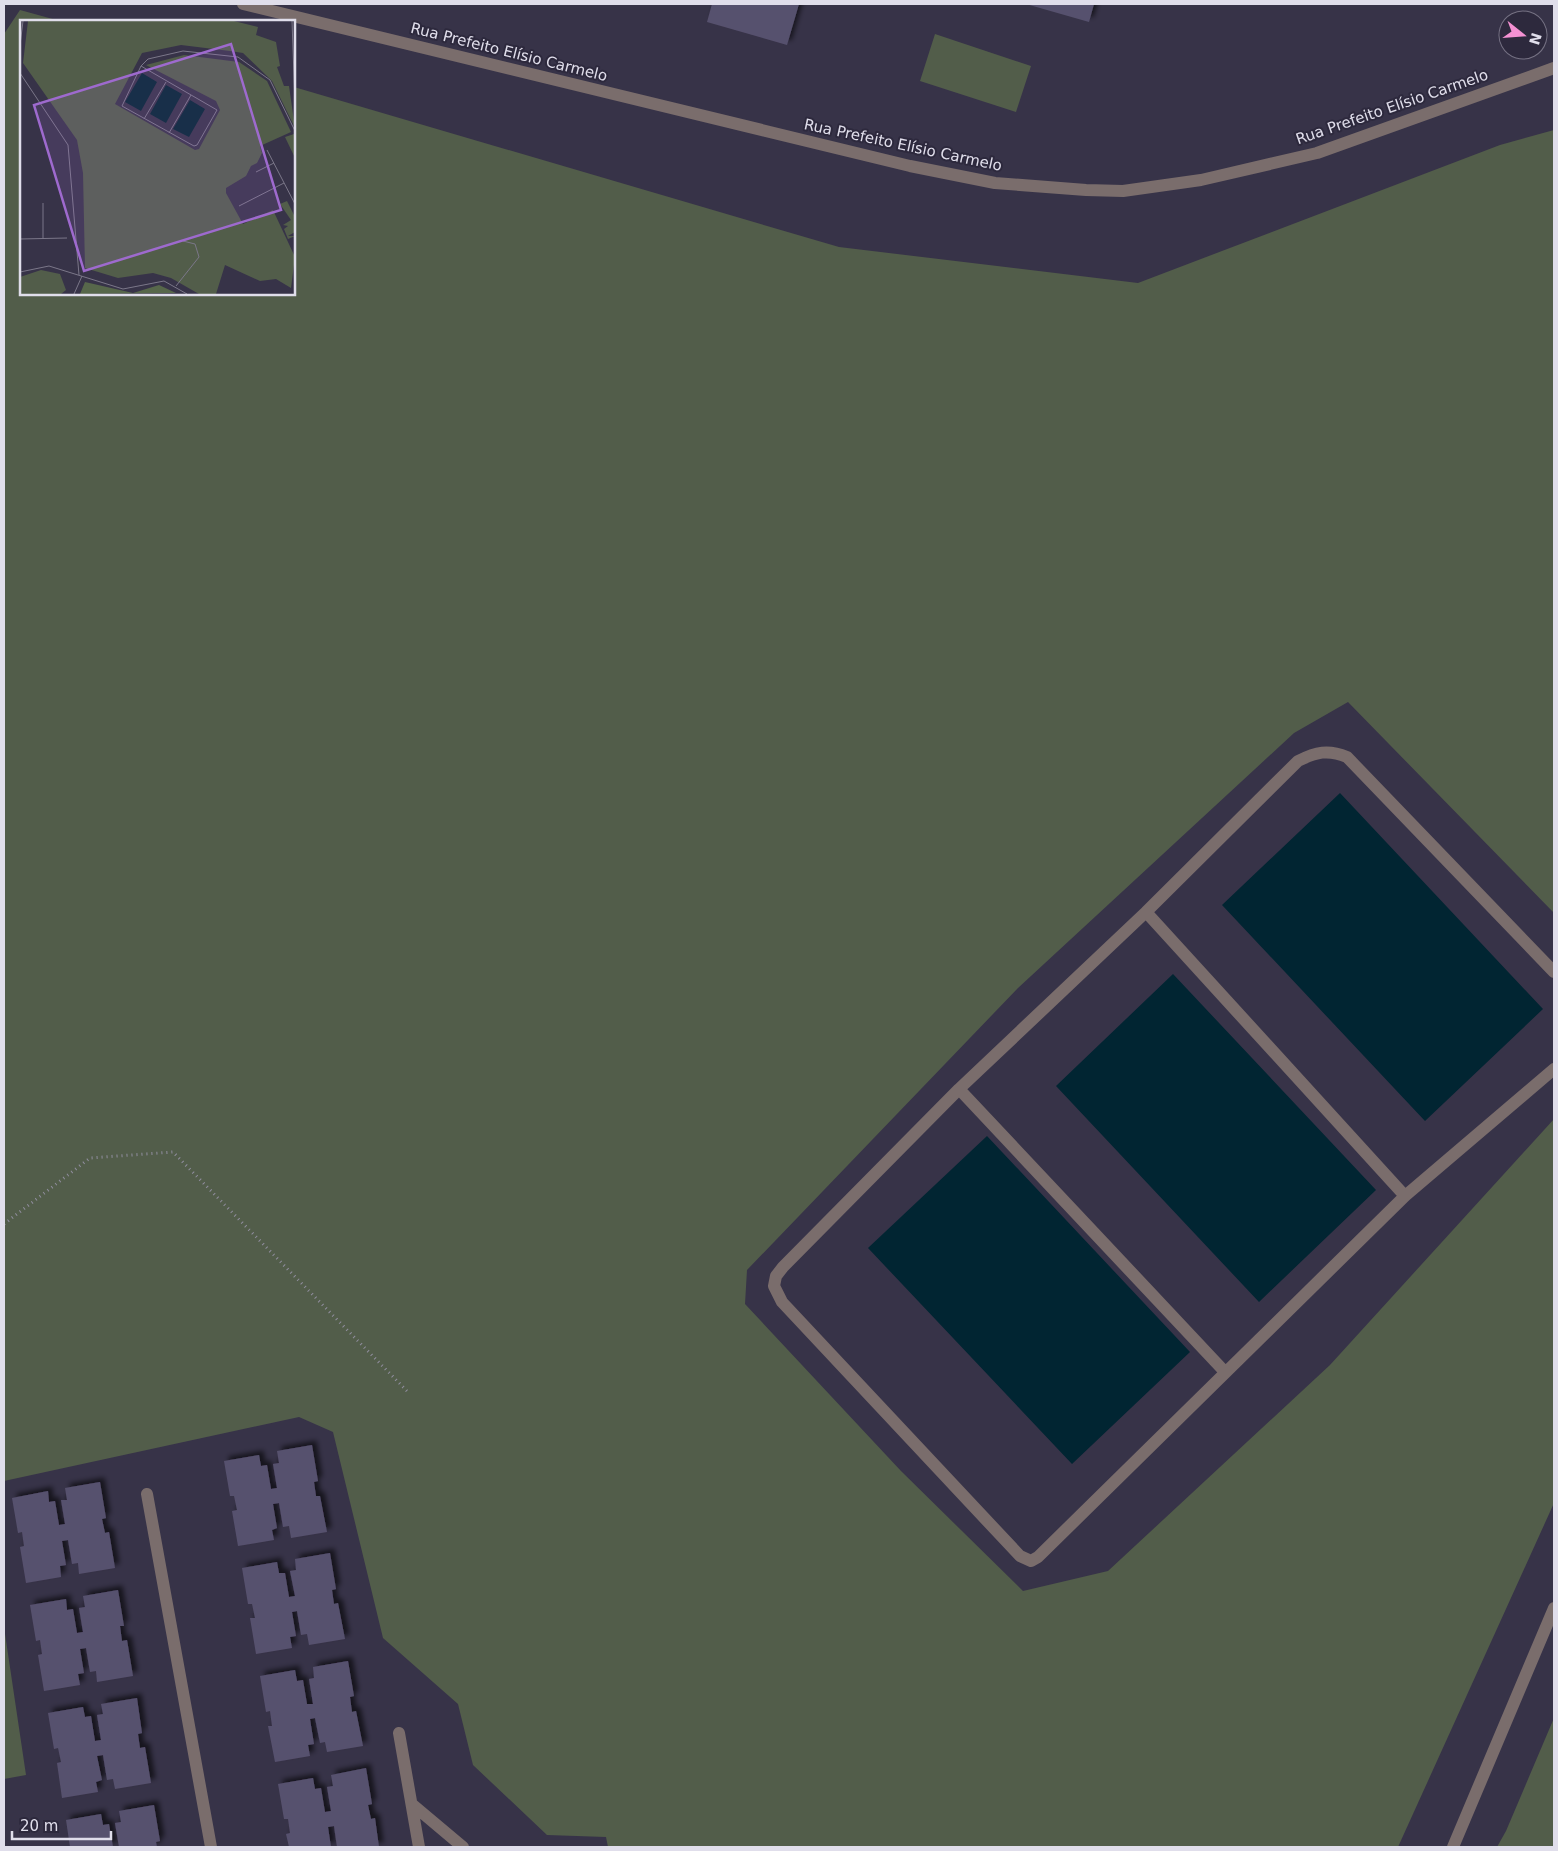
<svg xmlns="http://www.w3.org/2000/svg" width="1558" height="1851" viewBox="0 0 1558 1851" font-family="'DejaVu Sans',sans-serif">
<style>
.green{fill:#525d4a}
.water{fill:#012532}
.building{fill:#57516e;filter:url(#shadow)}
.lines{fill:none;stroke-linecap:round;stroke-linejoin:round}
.path{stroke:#918e9f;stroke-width:3;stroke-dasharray:1 4;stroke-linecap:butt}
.minor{stroke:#7a6d6c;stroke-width:12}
.labels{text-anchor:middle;stroke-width:4;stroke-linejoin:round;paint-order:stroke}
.street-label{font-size:15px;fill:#e0deeb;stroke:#2d293d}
.inset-road{fill:none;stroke:#7b7789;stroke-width:1}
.view{fill:#9e6ace;fill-opacity:0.15;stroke:#9e6ace;stroke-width:2.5}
.inset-edge{fill:none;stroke:#e0deeb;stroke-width:2.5}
</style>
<defs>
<filter id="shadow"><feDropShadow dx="4.5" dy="-4.5" stdDeviation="2.5" flood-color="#0009"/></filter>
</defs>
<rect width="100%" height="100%" fill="#373348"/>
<!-- green -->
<path class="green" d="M20,10L60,21H21V294H294V87L839,247L1138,283L1500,145L1554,130V913L1348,702L1294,733L1018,988L747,1270L745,1304L901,1471L1023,1591L1108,1571L1330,1365L1554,1119V1503L1398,1847H608L606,1837L547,1835L473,1765L458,1704L383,1638L333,1432L299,1417L4,1481V34Z
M935,34L1031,66L1016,112L920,81Z
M4,1627L26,1775L4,1779Z
M1554,1718V1847H1497L1506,1831Z"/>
<!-- water -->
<path class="water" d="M1340,793L1543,1009L1425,1121L1222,905Z
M1173,974L1376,1190L1259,1302L1056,1086Z
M987,1136L1190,1352L1072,1464L868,1248Z"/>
<!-- building -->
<path class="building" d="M712,4H799L787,45L707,22Z
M1026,4H1094L1089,22Z
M312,1445L318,1481L314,1482L316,1496H320L327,1532L291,1538L289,1526L283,1527L279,1503L273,1504L277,1528L272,1530L274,1540L238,1546L232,1511L237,1510L234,1496H230L224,1461L259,1455L261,1466L267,1465L271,1489L277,1488L273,1464L279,1463L277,1451Z
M100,1482L106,1518L102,1519L105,1533L109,1532L115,1568L79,1574L78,1563L72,1564L68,1540L62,1541L66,1565L60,1566L61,1577L26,1583L20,1547L24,1546L22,1532L18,1533L12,1498L48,1491L49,1502L55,1501L59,1525L65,1524L61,1500H67L65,1488Z
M330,1553L336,1589L332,1590L334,1604L338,1603L345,1639L309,1645L307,1634L301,1635L297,1611L292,1612L296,1636L290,1637L292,1648L256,1654L250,1618H255L252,1604H248L242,1568L277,1562L279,1573H285L289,1597L295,1596L290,1571L296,1570L295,1559Z
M118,1590L124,1626H120L122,1641L127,1640L133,1676L97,1682L96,1671L90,1672L86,1648L80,1649L84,1673L78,1674L80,1685L44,1691L38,1655L42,1654L40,1640L36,1641L30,1605L66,1599L67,1610L73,1609L77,1633L83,1632L79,1608L85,1607L83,1596Z
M348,1661L354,1696L350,1697L352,1712L356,1711L363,1746L327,1752L325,1742L320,1743L315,1718L310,1719L314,1744L308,1745L310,1756L275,1762L268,1726H272L270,1711L266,1712L260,1676L295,1670L297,1681L303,1680L307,1704H313L309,1679L314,1678L313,1667Z
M137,1698L142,1733L138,1734L140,1748L145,1747L151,1783L115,1789L113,1779L107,1780L103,1755L97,1756L102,1780L96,1782L98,1792L62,1798L57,1763L61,1762L58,1748L54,1749L48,1713L83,1707L85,1717L91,1716L95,1741L101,1740L97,1715L103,1714L101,1704Z
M366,1768L372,1804L368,1805L371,1819L375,1818L379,1847H337L334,1826L328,1827L331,1847H289L286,1834L290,1833L288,1819H284L278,1784L313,1778L315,1789L321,1788L325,1812L331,1811L327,1787L333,1786L331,1775Z
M154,1805L160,1841L156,1842L157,1847H119L115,1823L121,1822L119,1811Z
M101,1814L103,1825L109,1824L113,1847H70L66,1820Z"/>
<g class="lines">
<!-- path -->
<path class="path" d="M4,1224L90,1158L173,1152L407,1391"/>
<!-- minor -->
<path class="minor" d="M243,4L910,166L995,183L1086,190L1123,191L1201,180L1317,153L1554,68
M1146,912L1405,1196
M1554,972L1347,757C1328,749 1316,752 1298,761L1146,912L959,1089L783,1267L776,1276L774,1286L782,1302L1020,1556L1031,1561L1038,1557L1405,1196L1554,1069
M959,1089L1225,1372
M147,1494L211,1847
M399,1733L419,1847
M413,1805L463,1847
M1453,1847L1554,1608"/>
</g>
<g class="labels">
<!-- street labels -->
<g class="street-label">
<text transform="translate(509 52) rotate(14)" y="5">Rua Prefeito Elísio Carmelo</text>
<text transform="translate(1392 107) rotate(-19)" y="5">Rua Prefeito Elísio Carmelo</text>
<text transform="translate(903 145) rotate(12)" y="5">Rua Prefeito Elísio Carmelo</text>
</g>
</g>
<!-- overview -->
<g transform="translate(20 20)">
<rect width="275" height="275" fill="#373348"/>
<path d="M8,1H214L238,7L236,15L256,22L260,46L257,47L264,66H269L275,108L252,61L223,33L210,31L161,25L122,33L95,84L175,130L179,129L200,90L196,81L126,45L164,35L219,42L247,61L271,112L240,126L242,133L237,143L231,146L226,156L206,168V173L223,204L253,190L275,237L271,268L256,259L240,261L205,245L196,274H179L151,258L133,253L98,258L65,248L63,153L57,120L3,43ZM274,114L275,116V138L265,117ZM267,181L275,197V212L268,216H275L268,219L264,209L268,206L263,205L271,200L260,184ZM21,250L40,254L46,270L41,274H0V257Z" fill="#525d4a"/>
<path d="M65,262L113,273L139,265L156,273L60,274Z" fill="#57674b"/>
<path d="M122,53L137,62L121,91L105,82ZM146,65L162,74L146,103L130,94ZM170,80L185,89L169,117L153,109Z" fill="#012532"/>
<path class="inset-road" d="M272,1L275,84M0,25L3,1M121,46L197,90L177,125L174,126L102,86L121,46L128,39L163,31L218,37L250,60L275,111M0,53L48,125L59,255M124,99L146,62M149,113L171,75M247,130L275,184M236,152L254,143M23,183V218M219,186L264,163M0,219L47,218M0,252L29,246L103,269L144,261L167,274M156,266L179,237L175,224L163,221M54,274L62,256"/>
<path class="view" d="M211,24L261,190L64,251L14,85Z"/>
<rect width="275" height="275" class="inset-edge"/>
</g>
<!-- border -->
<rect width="1558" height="1851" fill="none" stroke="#e0deeb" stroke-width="10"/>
<!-- north arrow -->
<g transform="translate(1523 35) rotate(107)"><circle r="24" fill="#2d293d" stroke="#757183"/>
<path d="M0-4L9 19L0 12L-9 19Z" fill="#f491d3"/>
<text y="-8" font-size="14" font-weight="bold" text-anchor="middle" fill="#e0deeb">N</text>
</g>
<!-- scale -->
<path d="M12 1831v8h99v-8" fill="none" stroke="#e0deeb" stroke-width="2.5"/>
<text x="20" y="1831" font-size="15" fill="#e0deeb" stroke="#2d293d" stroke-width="4" paint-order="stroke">20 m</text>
</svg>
